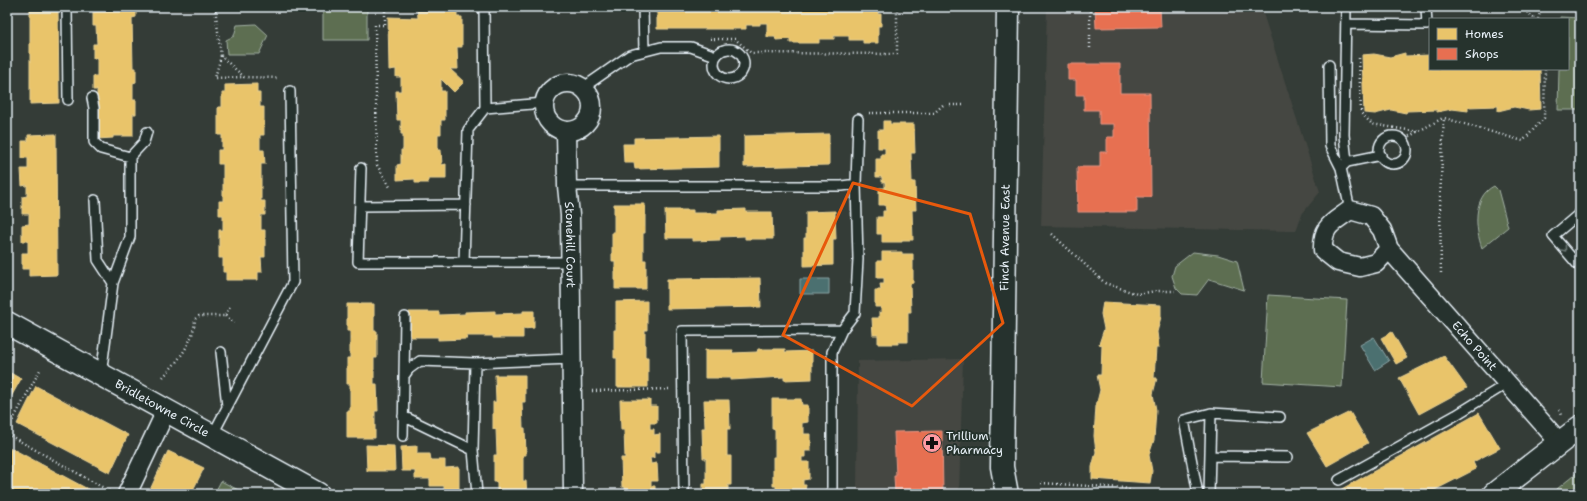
<svg xmlns="http://www.w3.org/2000/svg" width="1587" height="501" viewBox="0 0 1587 501" font-family="'Shantell Sans',sans-serif">
<style>
.built{fill:#454742}
.green{fill:#5d6e51;stroke:#a2b0a4}
.water{fill:#4b7070;stroke:#8aa4a6}
.homes{fill:#e9c46a;stroke:#e9d295}
.shops{fill:#e76f51;stroke:#e79683}
.lines{fill:none;stroke-linecap:round;stroke-linejoin:round}
.lane-casing{stroke:#e8f1f8;stroke-width:12}
.street-casing{stroke:#e8f1f8;stroke-width:21}
.secondary-casing{stroke:#e8f1f8;stroke-width:25}
.path{stroke:#e8f1f8;stroke-width:2.5;stroke-dasharray:1 3;stroke-linecap:butt}
.lane{stroke:#26332d;stroke-width:9}
.street{stroke:#26332d;stroke-width:18}
.secondary{stroke:#26332d;stroke-width:22}
.oneway{stroke:#6a7674}
.marked{fill:none;stroke:#e8590c;stroke-width:3;stroke-linejoin:round}
.labels{text-anchor:middle;stroke-width:4;stroke-linejoin:round;paint-order:stroke}
.street-label{font-size:12px;fill:#e8f1f8;stroke:#26332d}
.poi-label{font-size:12px;fill:#e8f1f8;stroke:#26332d;text-anchor:start}
</style>
<rect width="100%" height="100%" fill="#343c37"/>
<filter id="ink" filterUnits="userSpaceOnUse"><feTurbulence type="fractalNoise" baseFrequency=".025" numOctaves="2"/><feDisplacementMap in="SourceGraphic" scale="8" xChannelSelector="R" yChannelSelector="G"/><feConvolveMatrix kernelMatrix="1 2 1 2 8 2 1 2 1" color-interpolation-filters="sRGB"/></filter>
<g filter="url(#ink)">
<!-- built -->
<path class="built" d="M1047,7H1261L1320,192L1302,214L1296,231L1041,226Z
M963,359L959,494H857L858,361Z"/>
<!-- green -->
<path class="green" d="M323,7H367V40H323Z
M1560,17L1580,18V110H1558L1559,69H1568V19H1560Z
M256,24L268,35L259,54H227L226,40L234,36L237,25Z
M1494,186L1498,190L1508,227L1482,248C1475,229 1472,197 1494,186Z
M1193,252L1218,255L1237,261L1244,290L1209,279L1197,295L1182,294L1176,288L1172,276L1175,266Z
M1268,295L1347,300L1342,387L1263,382Z
M1580,470V494H1551Z
M221,481L246,494H214Z"/>
<!-- water -->
<path class="water" d="M800,279H829V294H800Z
M1374,337L1389,361L1375,370L1360,345Z"/>
<!-- homes -->
<path class="homes" d="M30,7H58L59,103L30,104Z
M96,7H136V17L132,18L133,68H136V82L133,83V100H136V114H133V136H113V138L97,139V90H93V76H97V58H93V44H97L96,26H93V12H96Z
M417,7H457V17H462V47H457L458,69H450L464,82L454,92L441,79V91H445V120H441V134H438V150H441L442,165L446,164V179H428V183H415V179L397,180V165L401,164V150H403V134H401V120H397L396,91H401V77H396V69L389,70L388,17L418,18Z
M655,7H878V14H881V26H878V43H863V40H849V36H834V39H819V43H790V39L776,40L775,37H767V23H760V25H746V29H657V12H655Z
M1405,53V56L1430,55V69H1540L1541,109L1529,110L1514,107L1498,111V106L1468,107V111L1452,109L1437,112V110L1407,111L1406,113L1391,110L1375,114L1364,113L1362,55L1374,54L1390,57Z
M257,84V93H260V107H264V135H260V150H264L265,164H261V201H265V215H261V230H265V257H261L262,272H258V280H226V272H223V258H219V230H223V215H219V201H223V164H218V150H222V135H218V107H222V93H225V85Z
M883,121H890V124H914L915,153H911L912,182H915L916,210H912L913,240H902V242H882V234H877V217H883V211H886L885,205H879V188H885V182H882V177H876V159H881V154H885V148H878V130H883Z
M56,134L57,275L29,276V269H22V253H28V241H22V225L29,224V214H22V197L27,196V185L22,186L21,169H28V158H22V141H28V135Z
M829,134V165L744,167V136Z
M719,136V167L635,169L634,163H624L623,144H634V138Z
M614,204H645V233H643V260H646V289H615V261H612V232H614Z
M746,209V212H772L773,239H745V236L720,237V240L692,241V238H666L665,210H693V213H718V210Z
M835,211L836,239H833V265L804,266V238H806V212Z
M882,252H902V254H913V283L910,284L911,312H908V342H898V344H878V335H873L872,318H879V312L881,313V307H875V290H881L880,284H884V278H877V261H882Z
M760,278L761,307L667,309V279Z
M647,301V330H645V357H648V387H617V358H614V330H616V302Z
M1103,302L1161,305V317L1157,332L1159,348H1156L1154,378H1157L1153,394L1156,410L1154,440L1149,455L1152,471L1150,483L1092,479V467L1096,452L1094,436L1096,406L1100,390L1097,375H1101L1102,345L1099,344L1104,329L1101,314Z
M347,304H374V331H377V358H374V384H377L378,411H375V438H347V411H350V384H347V358H350V331H347Z
M495,311V314L523,313V311H534V328L523,329V338H493V336H467V339L438,340V337H409V312H439V315L465,314V312Z
M1392,332L1407,358L1396,364L1381,338Z
M758,349H785V352L812,351V379L784,380V377L731,380V378H705V350H733L732,353L757,352Z
M1444,356L1467,388L1419,414L1399,378Z
M7,371L21,379L7,404Z
M495,375H525V402H522L523,428H525L526,455H523V481H526L527,494H497V482H494V455H497L496,429H493V402H496Z
M36,386L128,435L110,473L17,424Z
M772,399H801L802,405H808V422L802,423V428H804V434H811V451H805V457H802V462H809V479L803,480V485H806L805,491H812V494H776V486H773V457H775V429H772Z
M620,400H650V406H657V423H650V429H654V435L660,434V452H654V458H650L651,464L657,463L658,481H651V486H655V492H661V494H625V487H622L621,458H625L624,430H621Z
M704,400H729L730,429H727V456H731V485H728V494H703V484H706V458H703L702,428H705Z
M1350,412L1368,443L1327,466L1307,433Z
M1479,413L1500,448L1473,462L1476,469L1427,494H1342L1340,490Z
M366,445L394,446L395,471H367Z
M417,446V454H430L431,460H445V468L459,467V493H444V486H430V479H415V471H402L401,447Z
M11,448L97,494H7V456Z
M168,451L204,468L191,494H148Z"/>
<!-- shops -->
<path class="shops" d="M1095,7H1160L1161,27L1096,28Z
M1068,64H1120V93H1150L1151,197H1137V212H1078L1077,167H1100V152H1107V137H1114V124H1099V110H1084V95H1076V80H1068Z
M942,431L943,494H895L894,476H896L894,432Z"/>
<g class="lines">
<!-- lane casing -->
<g class="lane-casing">
<path id="lane" d="M67,7L68,100
M643,7L644,51
M1346,7L1344,135L1347,162L1341,168L1350,210
M1346,24L1427,25L1426,7
M714 64a15 15 0 1 1 30 0a15 15 0 1 1-30 0Z
M1329,65L1330,146L1341,168
M584,87L630,55L661,47H691L716,56
M92,98L94,108V142L101,149L130,157
M485,108L544,103
M1379 150a14 14 0 1 1 28 0a14 14 0 1 1-28 0Z
M1347,162L1381,155
M361,168L358,262H570
M567,186H842L856,184
M95,200L98,260L113,283
M360,206L466,205
M1580,213L1553,236L1578,265L1580,263
M464,262L468,130L485,108L484,7
M221,352L227,406
M475,363L473,450L477,494
M101,375L113,283L130,237V157L144,142L147,132
M404,376L409,369L420,361L475,363L571,359
M403,416L473,450
M212,436L293,282L290,91
M403,436L405,317
M1211,456L1288,457
M1339,480L1456,415L1508,383
M684,494L682,331L842,330
M832,494V352L842,330L855,313L858,259L856,184L858,119
M1198,494L1184,420L1211,413L1280,417
M1209,494L1211,413"/>
</g>
<!-- street casing -->
<g class="street-casing">
<g id="street">
<circle cx="568" cy="107" r="24"/>
<path id="s1" d="M566,131L567,186L570,215L573,494"/>
<path id="s2" d="M1389,249L1376,263L1360,267L1338,262L1323,250C1322,225 1333,223 1350,210L1371,216L1382,230L1389,249L1560,443"/>
<path d="M127,494L166,411"/>
</g>
</g>
<!-- secondary casing -->
<g class="secondary-casing">
<g id="secondary">
<path id="s3" d="M7,323L318,494"/>
<path id="s4" d="M1007,494L1002,467L1008,7"/>
<path d="M1494,494L1580,427"/>
</g>
</g>
<!-- path -->
<path class="path" d="M215,7L221,56L244,77L279,78
M385,7V25H375L377,165L390,187
M1521,7L1535,19
M1538,19L1542,7
M710,39H735L751,53L897,54V7
M1090,48V7
M221,56L215,78L244,77
M1359,58L1361,113L1372,124L1419,132
M869,113H934L943,105H963
M1402,140L1443,118
M1052,234L1105,283L1137,294L1156,291H1175
M1441,273L1440,199L1444,118L1523,141L1544,118L1545,69
M225,316L235,323
M163,377C178,361 194,342 195,319L199,316H225L230,306
M592,391L670,389
M1559,410L1562,415
M7,431L40,370
M7,434L111,492
M1041,483L1124,488L1140,494"/>
<!-- lane -->
<use href="#lane" class="lane"/>
<!-- street -->
<use href="#street" class="street"/>
<!-- secondary -->
<use href="#secondary" class="secondary"/>
</g>
<!-- one-way arrows -->
<defs><path id="oneway-chevron" d="M-2-3.5L2.5 0L-2 3.5" fill="none" stroke-width="1.6" stroke-linecap="round" stroke-linejoin="round"/></defs>
<use class="oneway" href="#oneway-chevron" transform="translate(1564 249) rotate(50)"/>
</g>
<!-- marked area -->
<path class="marked" d="M853,183L970,214L1003,323L912,406L783,335Z"/>
<!-- icons -->
<defs>
<g id="pharmacy-disc" transform="scale(1)"><circle r="9.5" fill="#ff9aa2" stroke="#26332d"/><path d="M-2-6h4v4h4v4h-4v4h-4v-4h-4v-4h4Z" fill="#111"/></g>
</defs>
<g fill-rule="evenodd">
<use href="#pharmacy-disc" x="932" y="443"/>
</g>
<g class="labels">
<!-- street labels -->
<g class="street-label">
<text dy="4" stroke="none"><textPath href="#s4" startOffset="257">Finch Avenue East</textPath></text>
<text dy="4" stroke="none"><textPath href="#s1" startOffset="114">Stonehill Court</textPath></text>
<text dy="4" stroke="none"><textPath href="#s2" startOffset="318">Echo Point</textPath></text>
<text dy="4" stroke="none"><textPath href="#s3" startOffset="177">Bridletowne Circle</textPath></text>
</g>
<!-- poi labels -->
<g class="poi-label">
<text x="946" y="440">Trillium<tspan x="946" dy="14">Pharmacy</tspan></text>
</g>
</g>
<!-- margin -->
<rect width="1587" height="501" fill="none" stroke="#26332d" stroke-width="24"/>
<rect x="12" y="12" width="1563" height="477" fill="none" stroke="#e8f1f8" stroke-width="1.5" filter="url(#ink)"/>
<!-- legend -->
<rect x="1429" y="18" width="140" height="52" fill="#26332d" stroke="#747f7e"/>
<rect x="1437" y="28" width="20" height="12" fill="#e9c46a" stroke="#747f7e"/>
<text x="1465" y="38" font-size="12" fill="#e8f1f8">Homes</text>
<rect x="1437" y="48" width="20" height="12" fill="#e76f51" stroke="#747f7e"/>
<text x="1465" y="58" font-size="12" fill="#e8f1f8">Shops</text>
</svg>
